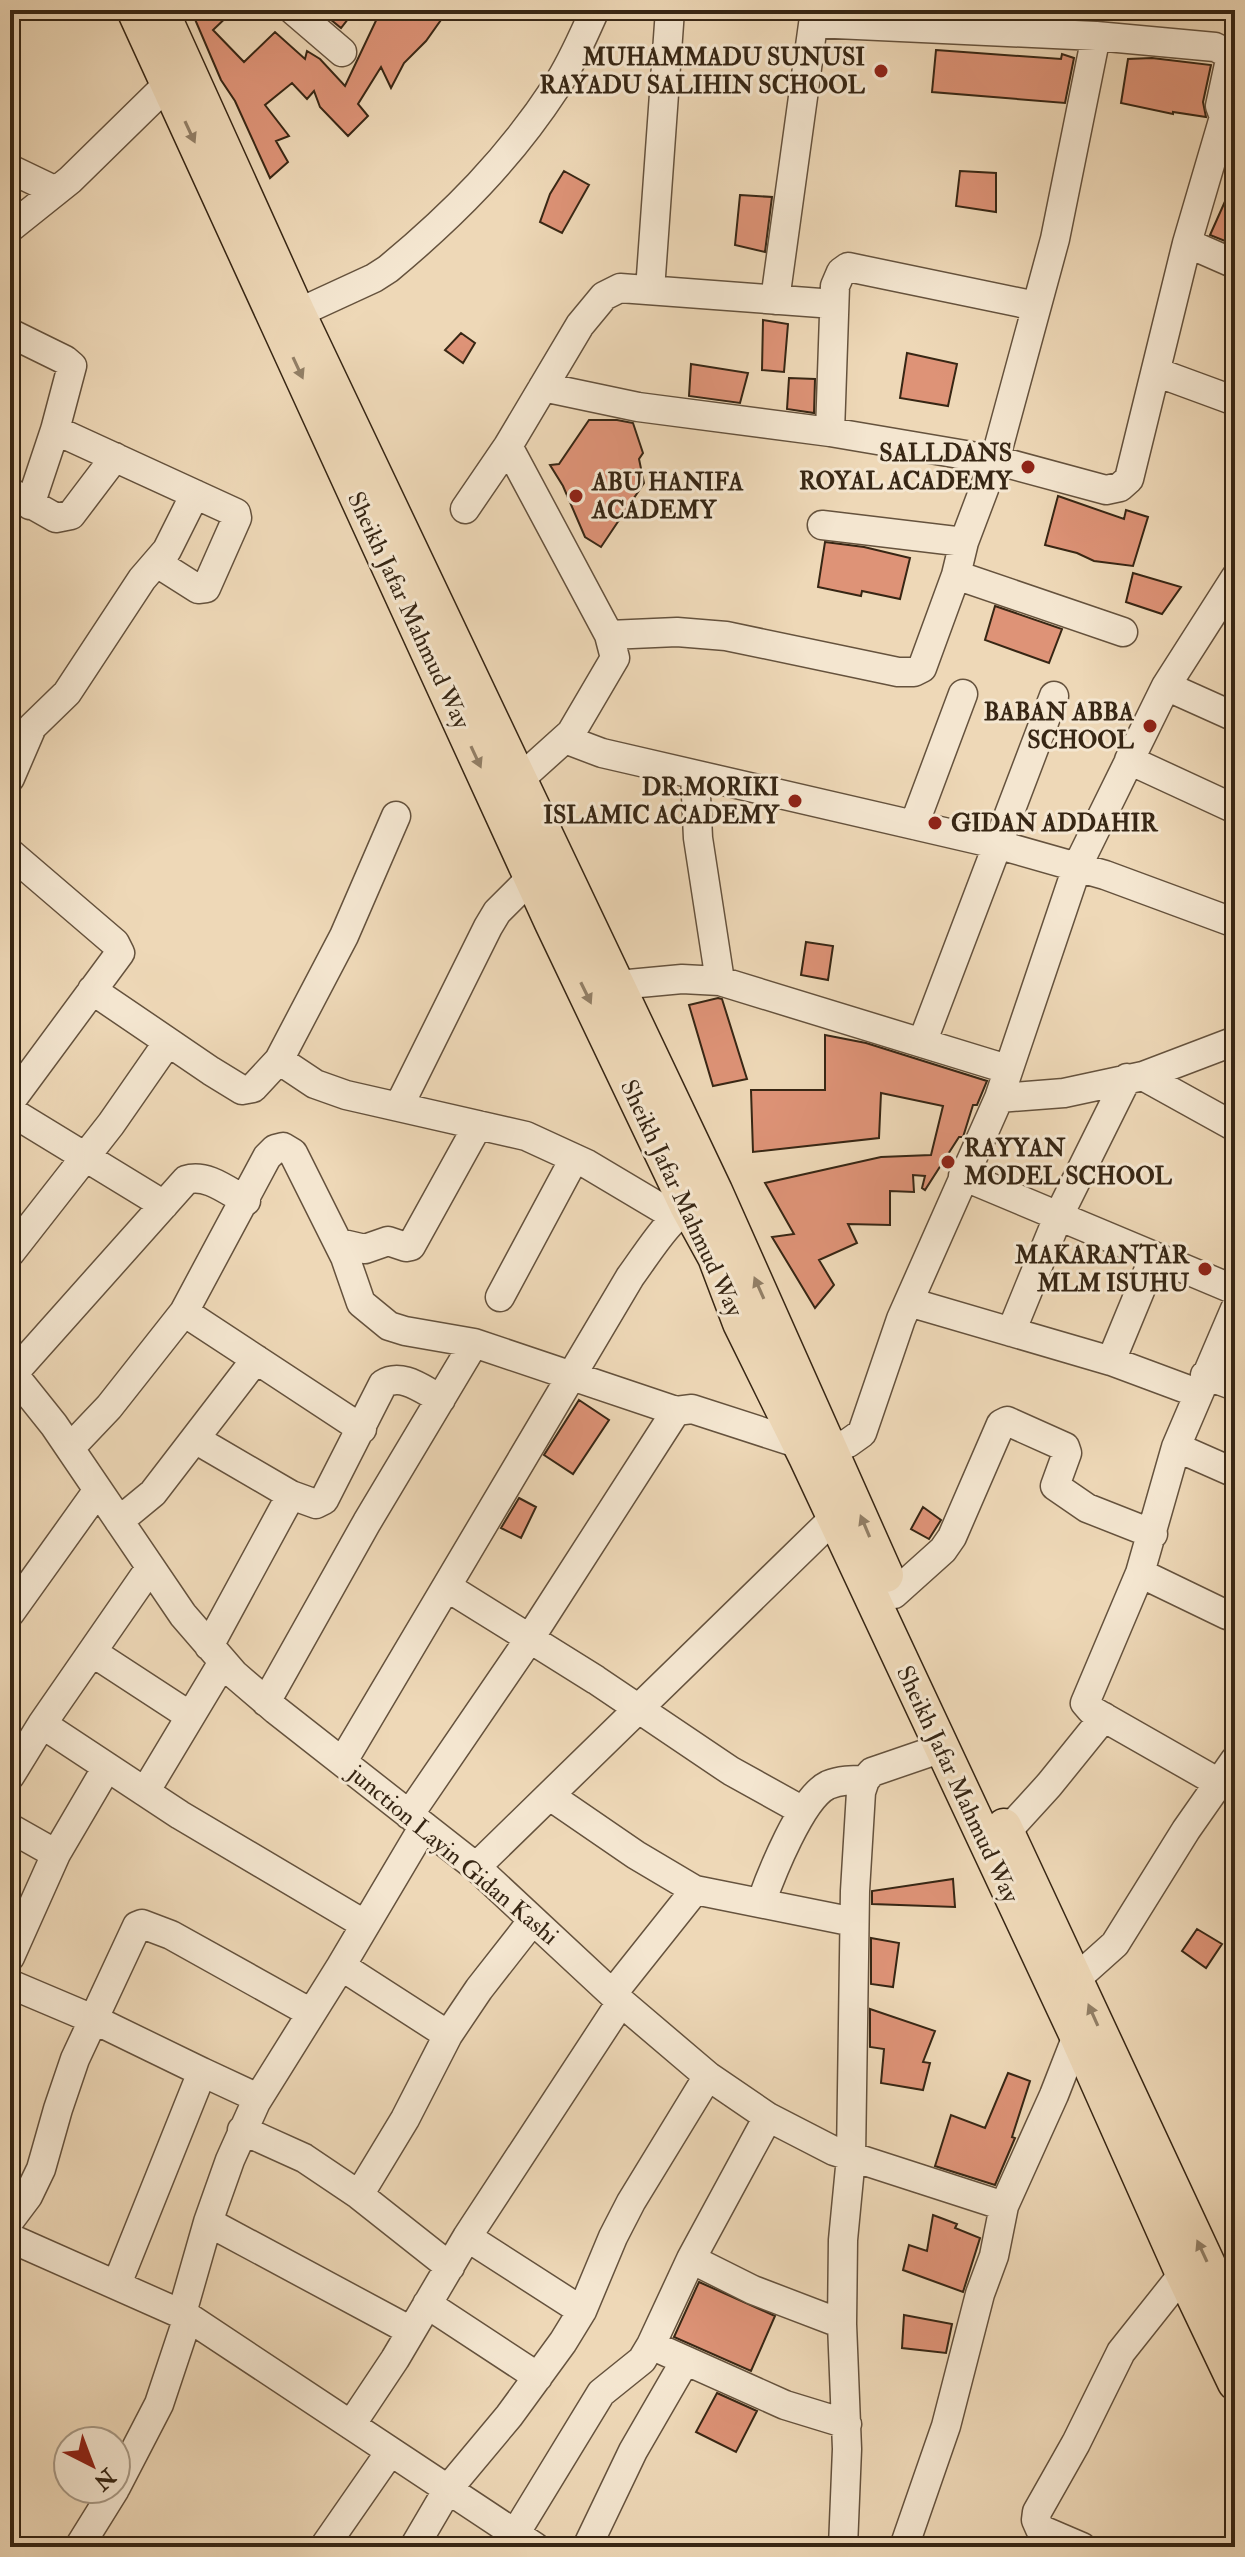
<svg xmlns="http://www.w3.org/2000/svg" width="1245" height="2557" viewBox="0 0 1245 2557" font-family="'IM FELL Double Pica',serif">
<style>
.building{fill:#de9377;stroke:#372614;stroke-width:2}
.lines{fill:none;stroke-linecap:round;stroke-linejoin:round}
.minor-casing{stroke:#65523d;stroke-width:31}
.major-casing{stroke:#372614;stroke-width:37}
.minor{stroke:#f4e6d0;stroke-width:28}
.major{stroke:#eed8b7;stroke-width:34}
.oneway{fill:#927f66}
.poi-dot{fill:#8f2418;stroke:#f4e6d0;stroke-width:3}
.labels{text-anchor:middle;stroke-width:6;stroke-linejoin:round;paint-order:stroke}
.poi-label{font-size:24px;font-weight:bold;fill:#372614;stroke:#f4e6d0;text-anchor:end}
.street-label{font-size:24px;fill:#372614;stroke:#f4e6d0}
</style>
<rect width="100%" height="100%" fill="#eed8b7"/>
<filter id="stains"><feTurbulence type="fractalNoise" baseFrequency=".0025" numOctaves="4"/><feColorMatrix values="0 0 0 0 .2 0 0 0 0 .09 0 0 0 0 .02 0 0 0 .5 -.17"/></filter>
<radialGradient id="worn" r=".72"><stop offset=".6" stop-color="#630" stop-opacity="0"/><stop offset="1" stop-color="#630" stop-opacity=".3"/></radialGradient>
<!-- building -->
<path class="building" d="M191,10H234L213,30L244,62L275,32L305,59L307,51L320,59L345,86L381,10H448L426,41L404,63L391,88L381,67L358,104L368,116L348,136L320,107L314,91L307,99L292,83L265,105L289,136L276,141L288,162L270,178L235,101L221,80Z
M319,10H355L341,28Z
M936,50L1061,59L1062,54L1074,58L1065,103L932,92Z
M1152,58L1211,65L1203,102L1206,117L1173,112V114L1121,103L1128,59Z
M564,171L589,185L562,233L540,222L550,194Z
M960,171L996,173V212L956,206Z
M1235,179V245L1210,235Z
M740,195L772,197L765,252L735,245Z
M763,320L788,324L784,372L762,370Z
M461,333L475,343L463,363L445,350Z
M907,353L957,364L948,406L900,398Z
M691,364L748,373L740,403L689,396Z
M789,378L815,379L814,413L787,409Z
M589,420H617L633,423L643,453L639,459L644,483L601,547L585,537L563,486L550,465L559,464Z
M1058,496L1124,519L1126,510L1148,517L1133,566L1094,561L1077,553L1045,545Z
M825,542L864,547L910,558L900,599L862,591L861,596L818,587Z
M1133,573L1181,587L1162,614L1126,602Z
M995,606L1062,629L1049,663L985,640Z
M806,942L833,946L828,980L801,975Z
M718,998L722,999L747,1079L713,1086L689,1005Z
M825,1035L866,1043L987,1081L977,1105H973L963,1137H959L925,1190L922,1188L925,1176L913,1175L914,1192L890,1191V1225L848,1224L857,1243L819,1260L834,1285L815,1308L772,1237L794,1234L765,1183L881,1157L931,1155L943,1106L881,1093L879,1138L753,1152L751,1090H825Z
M579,1400L609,1420L573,1474L544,1455Z
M519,1498L536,1507L521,1538L501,1528Z
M923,1507L941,1520L929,1539L911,1529Z
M953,1879L955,1907L872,1904V1891Z
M1197,1929L1222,1944L1206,1968L1182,1951Z
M871,1938L899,1943L893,1987L871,1984Z
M870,2009L935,2031L923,2062L930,2063L923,2090L881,2083L884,2049L870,2047Z
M1008,2073L1030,2081L1012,2137L1015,2138L995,2185L935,2166L951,2115L985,2128Z
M933,2215L957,2224L955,2228L980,2238L963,2292L903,2270L909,2245L927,2251Z
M699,2282L775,2316L751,2371L674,2337Z
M904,2315L952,2324L946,2353L902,2348Z
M717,2393L757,2411L736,2452L696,2432Z"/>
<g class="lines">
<!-- minor casing -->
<g class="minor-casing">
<path id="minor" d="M293,10L342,52
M814,23L1096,36L1215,47L1231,55L1220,106L1224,117L1235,122
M10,169L56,191
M10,228L70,180L168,84
M1187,243L1235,264
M650,290L670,10
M775,300L815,10
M298,313L374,278L388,269C453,215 509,159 556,87C572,63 583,36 595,10
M10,333L65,360L72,366L55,430L30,505
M1156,372L1235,401
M543,387L638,407L830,432L995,460L1106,490L1120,487L1129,479L1187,243L1224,117
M55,430L236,513L237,518L206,588L198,589L157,563
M830,432L835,286L841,272L848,267L1036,306
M508,446L609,635L615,658L571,733L521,778
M10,492L56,518L71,515L115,457
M465,509L508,446L580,325L604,296L620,288L834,304
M822,525L964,542
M956,575L1123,632
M609,635L677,632L726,636L898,672H914L922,668L956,575L964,542L995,460L1055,239L1096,36
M1166,686L1235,717
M565,739L602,753L996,844L1105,875L1235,923
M1129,760L1235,809
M695,775L698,838L720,981
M10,778L32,727L67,693L142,579L167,550L195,494
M914,825L963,694
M10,853L115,943L120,953L10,1102
M618,985L682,979L720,981L1007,1069
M92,990L211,1071L242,1090L253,1088L279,1060L344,936L396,816
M922,1043L1054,696
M279,1060L315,1084L346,1095L526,1136L587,1164L676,1217
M1143,1076L1235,1127
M999,1098L1077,867L1166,686L1235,578
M399,1106L488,927L497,912L531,878
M10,1111L164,1205
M963,1176L1235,1290
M339,1243L365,1249L388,1241L406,1247L411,1246L478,1125
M10,1253L111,1124L168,1042
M500,1297L574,1159
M909,1302L1111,1361L1197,1393
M184,1312L362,1429
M1011,1332L1058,1217L1127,1078
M1111,1361L1154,1257
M10,1370L54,1425L183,1615L234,1674L276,1710L476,1867L621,2002L708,2076L768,2117L834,2151L1004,2206
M13,1374L186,1180C206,1173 228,1191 246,1201
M1205,1375L1235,1386
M195,1439L291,1495L316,1504L324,1500L383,1384C402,1372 423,1390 441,1399
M1176,1447L1235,1473
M70,1448L109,1407L184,1312L267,1157L275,1149L283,1147L293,1153L345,1257L361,1303L389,1326L405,1331L474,1343L676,1411
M831,1448L848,1443L862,1433L901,1319L999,1098L1064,1093L1143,1076L1235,1041
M119,1521L153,1493L256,1359
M1140,1573L1227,1615H1235
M447,1587L596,1680L731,1771L803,1811
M894,1594L943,1550L952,1537L1001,1424L1007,1421L1065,1447L1067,1453L1055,1486L1087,1508L1153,1534
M10,1613L98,1490
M209,1646L291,1495
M92,1652L190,1716
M266,1702L367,1522L474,1343
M42,1724L180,1815L364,1924
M343,1761L630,1277C652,1247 670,1214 704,1197
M10,1776L42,1724L150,1568
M1219,1783L1091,1710L1085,1703L1140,1573L1176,1447L1235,1309
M145,1792L223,1662
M550,1796L636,1855L695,1890L854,1922
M409,1815L530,1638L676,1411L692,1409L800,1444
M10,1828L56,1854
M1007,1831L1049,1785L1104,1717
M476,1867L834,1518
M761,1903C771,1875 801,1798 828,1785C840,1780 852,1780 865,1780
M10,1957L56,1854L107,1767
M341,1966L448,2035
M1077,1978L1115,1944L1186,1830L1235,1760
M10,1984L95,2020L202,2072
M613,1993L695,1890
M242,2130L304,2158L359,2195L450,2267
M359,2195L405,2119L448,2035L479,1989L533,1920
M10,2220L28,2196L41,2169L58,2109L75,2059L137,1926L142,1924L171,1935L311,2013
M208,2222L411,2331
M467,2237L582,2311
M10,2238L188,2317L535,2547
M691,2259L753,2290L842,2324
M117,2284L202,2072L258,2098
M427,2304L538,2377
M182,2313L208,2222L230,2160L256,2102L341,1966L424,1826
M651,2345L785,2405L847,2424
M351,2425L395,2359L467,2237L621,2002
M116,2487L159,2404L188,2317
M515,2534L601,2393L642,2360L651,2345L691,2259L768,2117
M79,2547L115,2489
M324,2547L390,2452
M414,2547L448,2489L509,2416L563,2342L582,2311L613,2237L631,2202L708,2076
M587,2547L633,2451L685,2361
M843,2547L847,2449L842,2324L843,2240L851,2157L855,1891L861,1792L865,1780L872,1772L942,1748
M904,2547L946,2426L980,2294L994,2256L1004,2206L1054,2095L1077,2036
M1082,2547L1040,2529L1036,2520L1037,2512L1076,2443L1121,2352L1183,2274"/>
</g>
<!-- major casing -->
<g class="major-casing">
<path id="major" d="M134,10L552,923L687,1206L715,1257L740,1323L806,1457L1077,2036L1183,2274L1235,2383
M161,10L298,313L715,1191L886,1575
M1004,1826L1235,2322"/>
</g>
<!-- minor -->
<use href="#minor" class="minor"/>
<!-- major -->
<use href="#major" class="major"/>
</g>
<!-- one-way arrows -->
<defs><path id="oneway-solid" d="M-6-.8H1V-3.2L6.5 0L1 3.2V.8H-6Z" transform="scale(2)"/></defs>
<g class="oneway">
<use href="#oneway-solid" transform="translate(190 132) rotate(65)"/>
<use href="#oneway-solid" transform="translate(298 368) rotate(65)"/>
<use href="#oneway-solid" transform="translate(476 757) rotate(65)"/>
<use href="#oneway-solid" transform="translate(586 993) rotate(64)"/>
<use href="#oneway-solid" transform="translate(759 1288) rotate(-114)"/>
<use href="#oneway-solid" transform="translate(865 1526) rotate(-113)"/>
<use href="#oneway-solid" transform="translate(1093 2015) rotate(-114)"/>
<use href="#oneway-solid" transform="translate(1202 2251) rotate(-115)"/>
</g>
<!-- markers -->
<g class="poi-dot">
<circle cx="881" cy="71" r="8"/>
<circle cx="1028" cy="467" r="8"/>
<circle cx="576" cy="496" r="8"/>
<circle cx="1150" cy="726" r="8"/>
<circle cx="795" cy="801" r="8"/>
<circle cx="935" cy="823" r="8"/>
<circle cx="948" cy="1162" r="8"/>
<circle cx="1205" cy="1269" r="8"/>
</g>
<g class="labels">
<!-- poi labels -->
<g class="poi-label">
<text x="865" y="65">MUHAMMADU SUNUSI<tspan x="865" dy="28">RAYADU SALIHIN SCHOOL</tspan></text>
<text x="1012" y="461">SALLDANS<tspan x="1012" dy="28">ROYAL ACADEMY</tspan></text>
<text x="592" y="490" text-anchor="start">ABU HANIFA<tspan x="592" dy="28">ACADEMY</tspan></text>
<text x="1134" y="720">BABAN ABBA<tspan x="1134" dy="28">SCHOOL</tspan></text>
<text x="779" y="795">DR.MORIKI<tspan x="779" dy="28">ISLAMIC ACADEMY</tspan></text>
<text x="951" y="831" text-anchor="start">GIDAN ADDAHIR</text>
<text x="964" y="1156" text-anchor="start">RAYYAN<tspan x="964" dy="28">MODEL SCHOOL</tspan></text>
<text x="1189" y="1263">MAKARANTAR<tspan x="1189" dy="28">MLM ISUHU</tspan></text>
</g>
<!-- street labels -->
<g class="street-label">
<text transform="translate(409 610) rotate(65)" y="8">Sheikh Jafar Mahmud Way</text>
<text transform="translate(682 1198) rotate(65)" y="8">Sheikh Jafar Mahmud Way</text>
<text transform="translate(958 1784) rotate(65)" y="8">Sheikh Jafar Mahmud Way</text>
<text transform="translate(454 1855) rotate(40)" y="8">junction Layin Gidan Kashi</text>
</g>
</g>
<!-- margin -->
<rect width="1245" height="2557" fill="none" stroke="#eed8b7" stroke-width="40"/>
<rect x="12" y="12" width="1221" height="2533" fill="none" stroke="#372614" stroke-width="4"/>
<rect x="20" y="20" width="1205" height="2517" fill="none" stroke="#372614" stroke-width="2"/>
<!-- north arrow -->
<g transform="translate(92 2465) rotate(138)"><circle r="38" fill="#f4e6d0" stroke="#a89985" stroke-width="2"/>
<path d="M0-6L14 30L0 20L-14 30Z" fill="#8f2418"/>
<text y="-12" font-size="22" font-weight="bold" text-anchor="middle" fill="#372614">N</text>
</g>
<rect width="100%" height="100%" filter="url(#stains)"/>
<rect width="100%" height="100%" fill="url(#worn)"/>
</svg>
